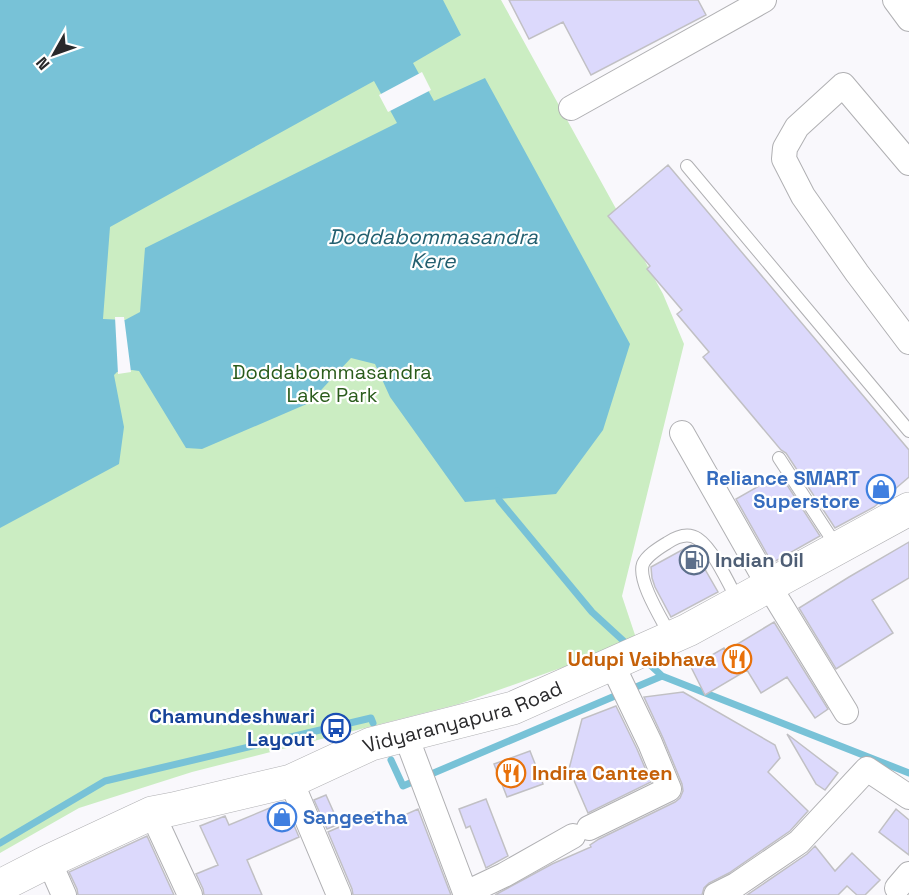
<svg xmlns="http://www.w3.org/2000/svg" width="909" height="895" viewBox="0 0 909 895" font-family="'Space Grotesk',sans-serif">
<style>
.green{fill:#cbedc2}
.water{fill:#78c2d7;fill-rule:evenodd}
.pier{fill:#f9f8fc}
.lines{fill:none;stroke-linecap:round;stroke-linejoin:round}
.stream{stroke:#78c2d7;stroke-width:7}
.building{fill:#dcd9fc;stroke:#c1c0c4;stroke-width:1.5}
.lane-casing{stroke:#b0b0b3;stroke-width:14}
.street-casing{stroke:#b0b0b3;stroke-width:26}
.secondary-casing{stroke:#b0b0b3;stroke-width:34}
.lane{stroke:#fff;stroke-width:12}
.street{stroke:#fff;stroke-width:24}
.secondary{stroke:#fff;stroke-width:33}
.labels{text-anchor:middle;stroke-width:4.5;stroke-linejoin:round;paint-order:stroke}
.park-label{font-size:20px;fill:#2a5c1c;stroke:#fff}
.shop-label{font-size:20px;font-weight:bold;fill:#366cbe;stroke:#fff;text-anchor:end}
.service-label{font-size:20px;font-weight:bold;fill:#4e5e75;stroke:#fff;text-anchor:start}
.food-label{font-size:20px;font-weight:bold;fill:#c56008;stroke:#fff;text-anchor:end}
.transit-label{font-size:20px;font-weight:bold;fill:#164399;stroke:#fff;text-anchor:end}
.street-label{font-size:20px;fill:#29292b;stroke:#fff}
.water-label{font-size:21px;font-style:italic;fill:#235f6f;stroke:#fff}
</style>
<rect width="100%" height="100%" fill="#f9f8fc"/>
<!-- green -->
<path class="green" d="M0,0H501L663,294L684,344L622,596L637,641L459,704L192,772L79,808L0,853Z"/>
<!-- water -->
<path class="water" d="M0,0H443L461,35L413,63L434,101L485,78L630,344L603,430L556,494L465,502L390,397L375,364L351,358L309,403L202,449L186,448L139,371L132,370L117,372L114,375L124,427L119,464L0,528ZM374,81L397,123L145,248L140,312L125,320L103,319L110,227Z"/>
<!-- pier -->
<path class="pier" d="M422,72L431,90L388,112L379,95Z
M115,317H124L131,372L118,374Z"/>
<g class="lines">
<!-- stream -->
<path class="stream" d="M497,491L499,500L592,612L629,646
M644,659L662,676
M391,760L403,786L662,676L909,773
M0,843L105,781L371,718L373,723"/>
</g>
<!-- building -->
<path class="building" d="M509,0H698L706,15L591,75L563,22L529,39Z
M668,165L909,450V477L874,507L835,528L786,453L781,450L703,357L709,352L677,314L682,310L647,269L650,266L608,216Z
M780,474L820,536L772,563L736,499Z
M909,542V578L872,600L893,633L836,669L799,608L849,577Z
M691,545L718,592L671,617L655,587L652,578L651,567Z
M774,622L828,709L815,718L787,677L761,693L747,670L705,695L691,667L724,648L726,651Z
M683,692L775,745L780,758L768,772L808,811L790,831L729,873L709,883L704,888L702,895H495L552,864L591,847L590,845L599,839L675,802L680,798L683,791L682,784L663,738L644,697Z
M616,706L637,749L651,782L588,813L569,769L582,719Z
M787,734L838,773L825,790L816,784Z
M530,751L543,784L507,797L494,764Z
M326,795L339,824L327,829L314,800Z
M486,799L508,856L486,868L470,826L466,828L459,809Z
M284,802L299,837L247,860L262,895H204L203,889L196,874L218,865L200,826L225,816L229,825Z
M418,809L451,895H353L352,889L328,832L376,811L382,825Z
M896,809L909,820V855L879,832Z
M147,836L174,895H78L77,889L69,872Z
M815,846L835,871L852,853L880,880L865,895H857L847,886L838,895H747L807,854Z"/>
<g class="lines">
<!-- lane casing -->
<g class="lane-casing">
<path id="lane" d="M687,166L909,431
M779,458L837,547
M671,637C663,621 637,581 643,564C647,555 659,548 667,543C676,537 688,532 698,539C713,549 729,584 738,601"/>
</g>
<!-- street casing -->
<g class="street-casing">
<path id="street" d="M895,0L909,19
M571,108L764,0
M909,163L843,85L797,127L785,148L784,159L803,196L857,273L909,342
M682,433L769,586L846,712
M406,736L466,895
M291,781L339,895
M152,813L190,895
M589,828L669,789L650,743L612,664
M49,861L64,895
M897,888L909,874
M466,893L504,875L573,836
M716,895L736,885L799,842L867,769L909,797"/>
</g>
<!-- secondary casing -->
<g class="secondary-casing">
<g id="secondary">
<path id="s1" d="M0,886L49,861L152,813L173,809L291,781L371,744L513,708L688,630L909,509"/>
</g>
</g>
<!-- lane -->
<use href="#lane" class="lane"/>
<!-- street -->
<use href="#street" class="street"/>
<!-- secondary -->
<use href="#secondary" class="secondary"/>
</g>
<!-- icons -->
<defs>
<g id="shop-ring" transform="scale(1.5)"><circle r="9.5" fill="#fff" stroke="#3f7fe0" stroke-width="1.5"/><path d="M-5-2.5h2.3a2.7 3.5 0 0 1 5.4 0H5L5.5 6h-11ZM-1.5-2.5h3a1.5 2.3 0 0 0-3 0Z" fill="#3f7fe0"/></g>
<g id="fuel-ring" transform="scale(1.5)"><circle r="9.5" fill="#fff" stroke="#5c6f8a" stroke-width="1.5"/><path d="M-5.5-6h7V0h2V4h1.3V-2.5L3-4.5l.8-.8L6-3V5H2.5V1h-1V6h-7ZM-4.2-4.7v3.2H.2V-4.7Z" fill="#5c6f8a"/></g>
<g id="restaurant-ring" transform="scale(1.5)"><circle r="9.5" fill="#fff" stroke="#e8710a" stroke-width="1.5"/><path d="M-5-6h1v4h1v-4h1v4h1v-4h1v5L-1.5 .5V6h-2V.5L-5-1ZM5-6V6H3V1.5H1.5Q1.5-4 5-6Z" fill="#e8710a"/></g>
<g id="bus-ring" transform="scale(1.5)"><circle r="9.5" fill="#fff" stroke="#1a4fb4" stroke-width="1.5"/><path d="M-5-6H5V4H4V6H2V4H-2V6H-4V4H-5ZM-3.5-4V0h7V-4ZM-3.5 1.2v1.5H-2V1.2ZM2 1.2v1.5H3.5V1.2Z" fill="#1a4fb4"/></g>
</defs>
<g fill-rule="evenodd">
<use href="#shop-ring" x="881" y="489"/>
<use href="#fuel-ring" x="694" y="560"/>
<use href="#restaurant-ring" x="737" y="659"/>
<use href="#bus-ring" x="336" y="728"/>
<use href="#restaurant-ring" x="511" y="773"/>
<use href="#shop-ring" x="282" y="817"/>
</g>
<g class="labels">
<!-- park labels -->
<g class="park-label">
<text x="332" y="379">Doddabommasandra<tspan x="332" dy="23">Lake Park</tspan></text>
</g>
<!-- shop labels -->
<g class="shop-label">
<text x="860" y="485">Reliance SMART<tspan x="860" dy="23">Superstore</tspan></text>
<text x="303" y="824" text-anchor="start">Sangeetha</text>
</g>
<!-- service labels -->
<g class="service-label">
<text x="715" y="567">Indian Oil</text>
</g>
<!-- food labels -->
<g class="food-label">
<text x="716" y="666">Udupi Vaibhava</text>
<text x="532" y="780" text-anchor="start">Indira Canteen</text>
</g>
<!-- transit labels -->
<g class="transit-label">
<text x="315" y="723">Chamundeshwari<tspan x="315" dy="23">Layout</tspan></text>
</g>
<!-- street labels -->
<g class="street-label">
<text dy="7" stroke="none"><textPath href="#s1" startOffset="495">Vidyaranyapura Road</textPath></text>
</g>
<!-- water labels -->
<g class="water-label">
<text x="433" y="244">Doddabommasandra<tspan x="433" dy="24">Kere</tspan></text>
</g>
</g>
<!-- north arrow -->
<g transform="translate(54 54) rotate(230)" stroke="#ffffff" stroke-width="4.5" paint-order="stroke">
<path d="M0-4.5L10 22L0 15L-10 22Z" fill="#29292b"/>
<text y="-9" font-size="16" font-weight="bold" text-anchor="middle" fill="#29292b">N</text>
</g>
</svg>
